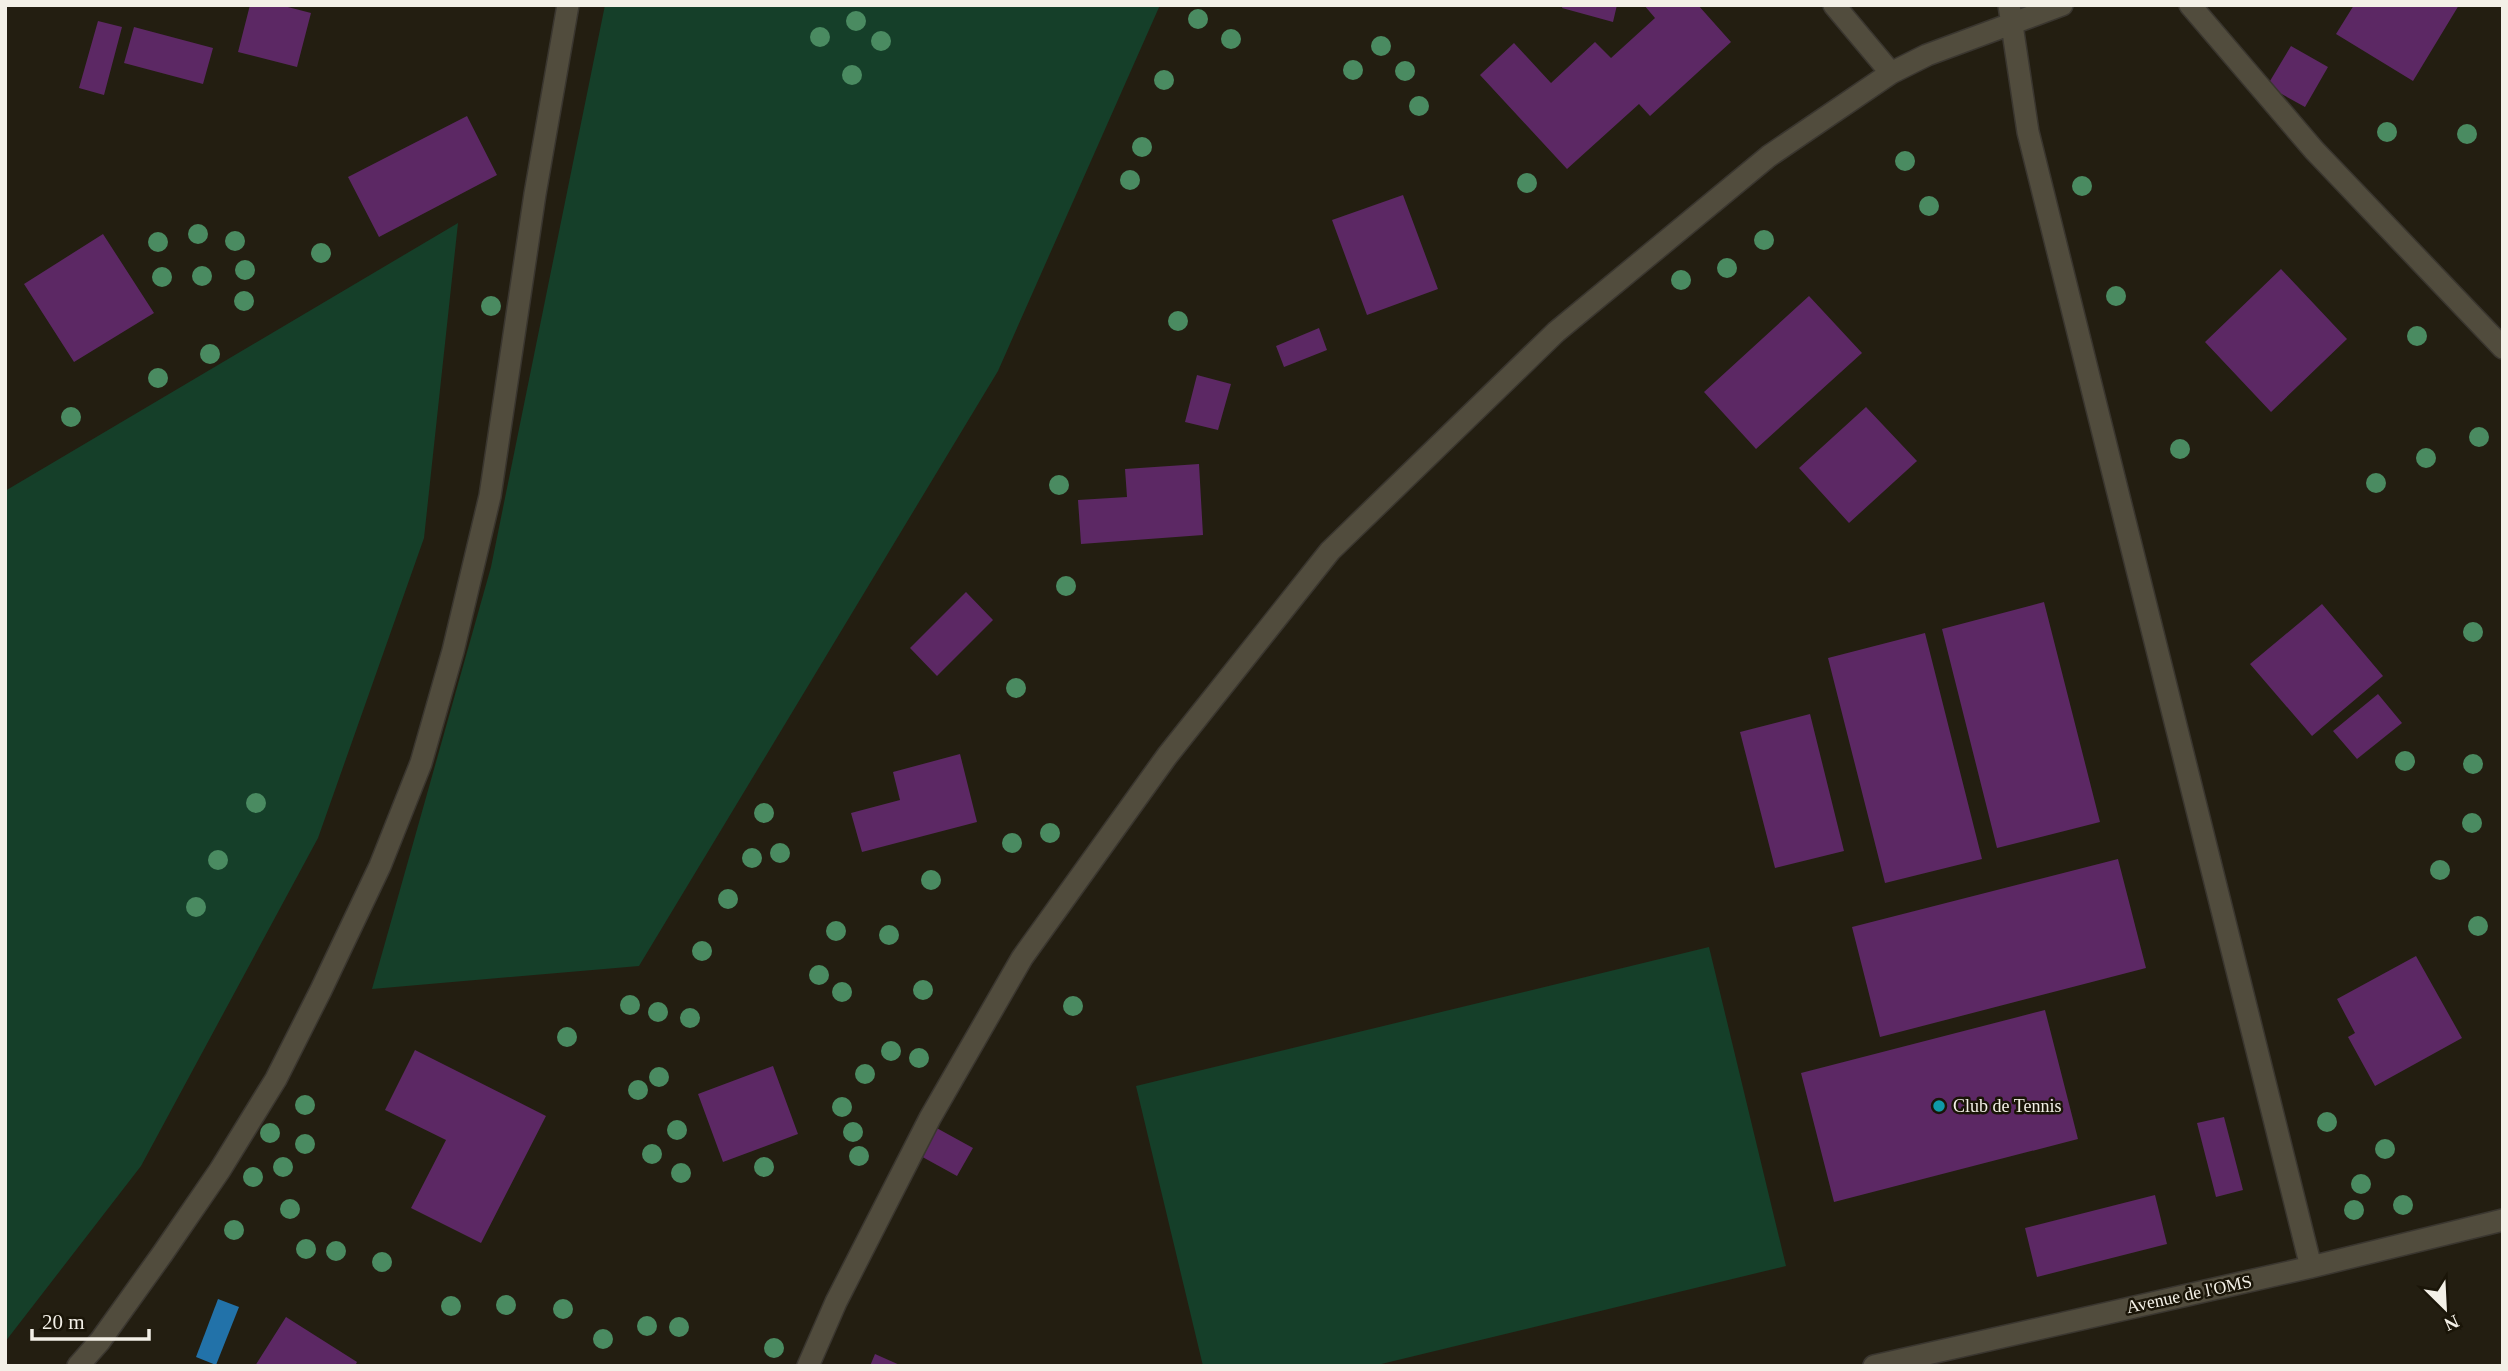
<svg xmlns="http://www.w3.org/2000/svg" width="2508" height="1371" viewBox="0 0 2508 1371" font-family="Georgia,serif">
<style>
.green{fill:#153f29}
.water{fill:#2272a9}
.building{fill:#5c2864}
.lines{fill:none;stroke-linecap:round;stroke-linejoin:round}
.minor-casing{stroke:#3a362f;stroke-width:24}
.minor{stroke:#514c3d;stroke-width:21}
.tree{fill:#4a8b61}
.culture-dot{fill:#0f9aa8;stroke:#1a1508;stroke-width:2.5}
.labels{text-anchor:middle;stroke-width:5;stroke-linejoin:round;paint-order:stroke}
.poi-label{font-size:18px;fill:#f3f0e7;stroke:#1a1508;text-anchor:start}
.street-label{font-size:18px;fill:#f3f0e7;stroke:#1a1508}
</style>
<rect width="100%" height="100%" fill="#231e11"/>
<!-- green -->
<path class="green" d="M605,5H1160L998,371L639,966L372,989L491,567Z
M458,223L424,538L318,838L141,1166L5,1342V491Z
M1709,947L1786,1266L1373,1366H1203L1136,1086Z"/>
<!-- water -->
<path class="water" d="M218,1299L239,1307L216,1365L196,1357Z"/>
<!-- building -->
<path class="building" d="M250,5H280L311,13L297,67L238,52Z
M1563,5H1617L1613,22L1562,8Z
M1644,5H1698L1731,42L1650,116L1639,104L1567,169L1480,75L1514,43L1551,83L1595,42L1611,58L1655,18Z
M2354,5H2459L2413,81L2336,34Z
M98,21L122,27L104,95L79,88Z
M134,27L213,48L203,84L124,63Z
M2291,46L2328,67L2305,107L2267,86Z
M467,116L497,175L379,237L348,177Z
M1403,195L1438,289L1367,315L1332,220Z
M103,234L154,313L74,362L24,284Z
M2281,269L2347,339L2271,412L2205,342Z
M1809,296L1862,353L1756,449L1704,392Z
M1319,328L1327,350L1284,367L1276,346Z
M1197,375L1231,384L1218,430L1185,422Z
M1866,407L1917,461L1849,523L1799,468Z
M1199,464L1203,535L1081,544L1078,500L1127,497L1125,469Z
M966,592L993,620L937,676L910,648Z
M2044,602L2100,822L1997,848L1942,629Z
M2322,604L2383,676L2312,736L2250,664Z
M1925,633L1982,859L1885,883L1828,658Z
M2378,694L2402,723L2357,759L2333,731Z
M1810,714L1844,851L1775,868L1740,732Z
M960,754L977,822L862,852L851,813L900,800L893,772Z
M2118,859L2146,968L1880,1037L1852,927Z
M2416,956L2462,1038L2375,1086L2348,1037L2355,1033L2337,999Z
M2045,1010L2078,1139L1834,1202L1801,1073Z
M415,1050L546,1116L481,1243L411,1208L446,1140L385,1110Z
M773,1066L798,1134L723,1162L698,1094Z
M2224,1117L2243,1190L2216,1197L2197,1123Z
M933,1126L973,1148L957,1176L917,1154Z
M2155,1195L2167,1244L2037,1277L2025,1228Z
M286,1317L357,1362L355,1366H255Z
M875,1354L902,1366H870Z"/>
<g class="lines">
<!-- minor casing -->
<g class="minor-casing">
<path id="minor" d="M1834,5L1891,73
M2009,5L2028,132L2311,1267
M2190,5L2314,150L2503,348
M78,1366L100,1341L163,1253L220,1170L276,1079L321,990L380,866L421,763L453,651L490,496L535,194L568,5
M808,1366L836,1302L930,1118L1022,958L1167,756L1330,551L1556,332L1769,156L1891,73L1927,55L2062,5
M1874,1366L2311,1267L2503,1220"/>
</g>
<!-- minor -->
<use href="#minor" class="minor"/>
</g>
<!-- trees -->
<g class="tree">
<circle cx="1198" cy="19" r="10"/>
<circle cx="856" cy="21" r="10"/>
<circle cx="820" cy="37" r="10"/>
<circle cx="1231" cy="39" r="10"/>
<circle cx="881" cy="41" r="10"/>
<circle cx="1381" cy="46" r="10"/>
<circle cx="1353" cy="70" r="10"/>
<circle cx="1405" cy="71" r="10"/>
<circle cx="852" cy="75" r="10"/>
<circle cx="1164" cy="80" r="10"/>
<circle cx="1419" cy="106" r="10"/>
<circle cx="2387" cy="132" r="10"/>
<circle cx="2467" cy="134" r="10"/>
<circle cx="1142" cy="147" r="10"/>
<circle cx="1905" cy="161" r="10"/>
<circle cx="1130" cy="180" r="10"/>
<circle cx="1527" cy="183" r="10"/>
<circle cx="2082" cy="186" r="10"/>
<circle cx="1929" cy="206" r="10"/>
<circle cx="198" cy="234" r="10"/>
<circle cx="1764" cy="240" r="10"/>
<circle cx="235" cy="241" r="10"/>
<circle cx="158" cy="242" r="10"/>
<circle cx="321" cy="253" r="10"/>
<circle cx="1727" cy="268" r="10"/>
<circle cx="245" cy="270" r="10"/>
<circle cx="202" cy="276" r="10"/>
<circle cx="162" cy="277" r="10"/>
<circle cx="1681" cy="280" r="10"/>
<circle cx="2116" cy="296" r="10"/>
<circle cx="244" cy="301" r="10"/>
<circle cx="491" cy="306" r="10"/>
<circle cx="1178" cy="321" r="10"/>
<circle cx="2417" cy="336" r="10"/>
<circle cx="210" cy="354" r="10"/>
<circle cx="158" cy="378" r="10"/>
<circle cx="71" cy="417" r="10"/>
<circle cx="2479" cy="437" r="10"/>
<circle cx="2180" cy="449" r="10"/>
<circle cx="2426" cy="458" r="10"/>
<circle cx="2376" cy="483" r="10"/>
<circle cx="1059" cy="485" r="10"/>
<circle cx="1066" cy="586" r="10"/>
<circle cx="2473" cy="632" r="10"/>
<circle cx="1016" cy="688" r="10"/>
<circle cx="2405" cy="761" r="10"/>
<circle cx="2473" cy="764" r="10"/>
<circle cx="256" cy="803" r="10"/>
<circle cx="764" cy="813" r="10"/>
<circle cx="2472" cy="823" r="10"/>
<circle cx="1050" cy="833" r="10"/>
<circle cx="1012" cy="843" r="10"/>
<circle cx="780" cy="853" r="10"/>
<circle cx="752" cy="858" r="10"/>
<circle cx="218" cy="860" r="10"/>
<circle cx="2440" cy="870" r="10"/>
<circle cx="931" cy="880" r="10"/>
<circle cx="728" cy="899" r="10"/>
<circle cx="196" cy="907" r="10"/>
<circle cx="2478" cy="926" r="10"/>
<circle cx="836" cy="931" r="10"/>
<circle cx="889" cy="935" r="10"/>
<circle cx="702" cy="951" r="10"/>
<circle cx="819" cy="975" r="10"/>
<circle cx="923" cy="990" r="10"/>
<circle cx="842" cy="992" r="10"/>
<circle cx="630" cy="1005" r="10"/>
<circle cx="1073" cy="1006" r="10"/>
<circle cx="658" cy="1012" r="10"/>
<circle cx="690" cy="1018" r="10"/>
<circle cx="567" cy="1037" r="10"/>
<circle cx="891" cy="1051" r="10"/>
<circle cx="919" cy="1058" r="10"/>
<circle cx="865" cy="1074" r="10"/>
<circle cx="659" cy="1077" r="10"/>
<circle cx="638" cy="1090" r="10"/>
<circle cx="305" cy="1105" r="10"/>
<circle cx="842" cy="1107" r="10"/>
<circle cx="2327" cy="1122" r="10"/>
<circle cx="677" cy="1130" r="10"/>
<circle cx="853" cy="1132" r="10"/>
<circle cx="270" cy="1133" r="10"/>
<circle cx="305" cy="1144" r="10"/>
<circle cx="2385" cy="1149" r="10"/>
<circle cx="652" cy="1154" r="10"/>
<circle cx="859" cy="1156" r="10"/>
<circle cx="283" cy="1167" r="10"/>
<circle cx="764" cy="1167" r="10"/>
<circle cx="681" cy="1173" r="10"/>
<circle cx="253" cy="1177" r="10"/>
<circle cx="2361" cy="1184" r="10"/>
<circle cx="2403" cy="1205" r="10"/>
<circle cx="290" cy="1209" r="10"/>
<circle cx="2354" cy="1210" r="10"/>
<circle cx="234" cy="1230" r="10"/>
<circle cx="306" cy="1249" r="10"/>
<circle cx="336" cy="1251" r="10"/>
<circle cx="382" cy="1262" r="10"/>
<circle cx="506" cy="1305" r="10"/>
<circle cx="451" cy="1306" r="10"/>
<circle cx="563" cy="1309" r="10"/>
<circle cx="647" cy="1326" r="10"/>
<circle cx="679" cy="1327" r="10"/>
<circle cx="603" cy="1339" r="10"/>
<circle cx="774" cy="1348" r="10"/>
</g>
<!-- markers -->
<circle class="culture-dot" cx="1939" cy="1106" r="7"/>
<g class="labels">
<!-- poi labels -->
<g class="poi-label">
<text x="1953" y="1112">Club de Tennis</text>
</g>
<!-- street labels -->
<g class="street-label">
<text transform="translate(2189 1294) rotate(-12)" y="6">Avenue de l'OMS</text>
</g>
</g>
<!-- border -->
<rect width="2508" height="1371" fill="none" stroke="#f3f0e7" stroke-width="14"/>
<!-- north arrow -->
<g transform="translate(2445 1308) rotate(156)" stroke="#1a1508" stroke-width="5" paint-order="stroke">
<path d="M0-5L12 26L0 18L-12 26Z" fill="#f3f0e7"/>
<text y="-10" font-size="19" font-weight="bold" text-anchor="middle" fill="#f3f0e7">N</text>
</g>
<!-- scale -->
<path d="M32 1329v10h117v-10" fill="none" stroke="#f3f0e7" stroke-width="3.5"/>
<text x="42" y="1329" font-size="21" fill="#f3f0e7" stroke="#1a1508" stroke-width="5" paint-order="stroke">20 m</text>
</svg>
